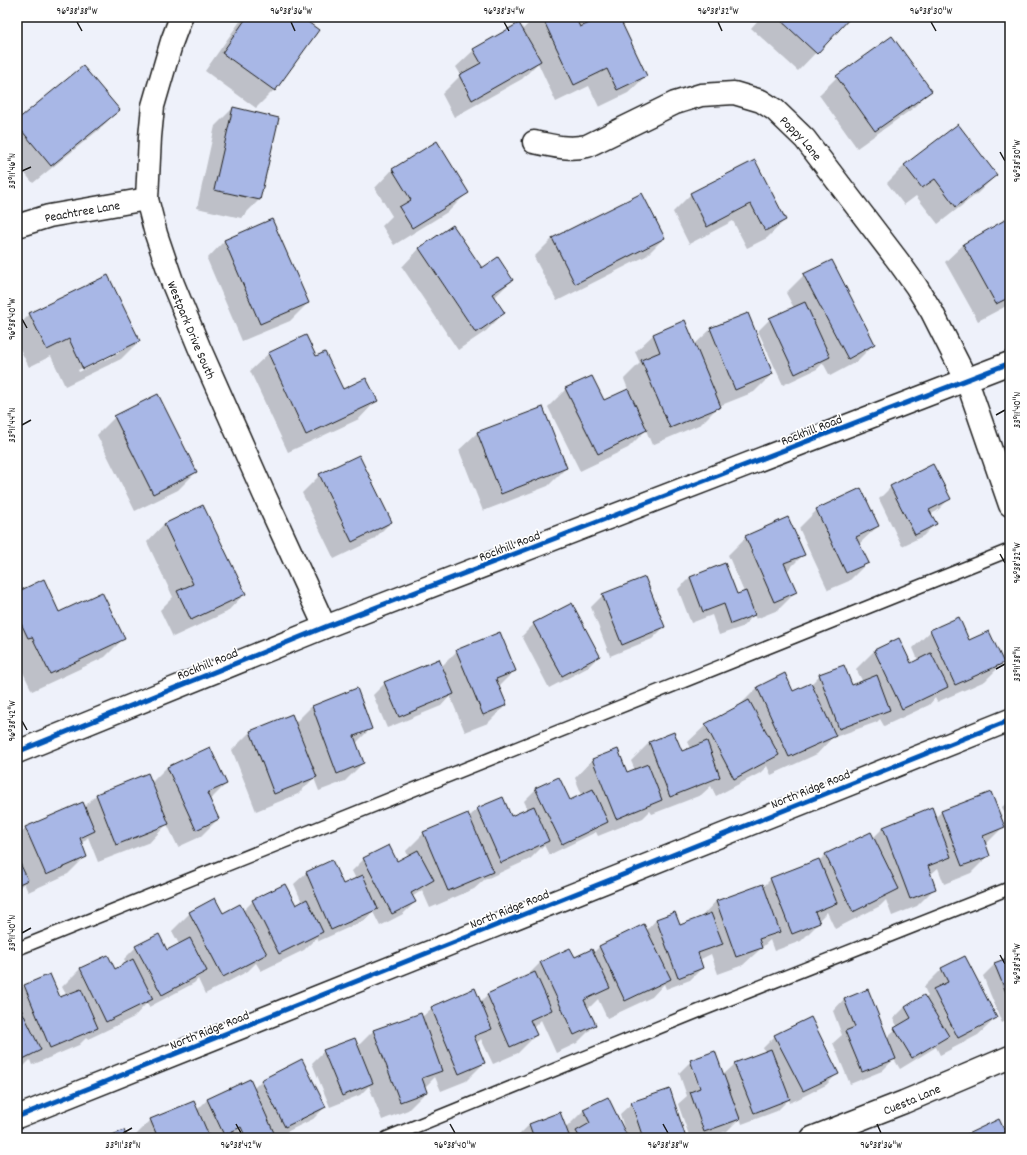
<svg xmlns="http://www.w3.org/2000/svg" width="1027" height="1155" viewBox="0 0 1027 1155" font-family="Dekko,sans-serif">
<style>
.shadow{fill:#0003;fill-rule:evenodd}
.building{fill:#a8b7e6;stroke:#1c1c1c}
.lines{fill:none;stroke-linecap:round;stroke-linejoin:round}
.lane-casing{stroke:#1c1c1c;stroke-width:15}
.street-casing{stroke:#1c1c1c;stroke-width:25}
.secondary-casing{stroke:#1c1c1c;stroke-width:25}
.lane{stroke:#fff;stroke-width:12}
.street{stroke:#fff;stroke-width:22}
.secondary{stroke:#fff;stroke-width:22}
.cycleway-casing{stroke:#fff;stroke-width:8}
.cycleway{stroke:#0057b8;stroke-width:5}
.ticks{fill:none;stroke:#1c1c1c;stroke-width:1.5}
.labels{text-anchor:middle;stroke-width:3.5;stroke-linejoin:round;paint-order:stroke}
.street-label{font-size:13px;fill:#1c1c1c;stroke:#fff}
.neatline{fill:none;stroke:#1c1c1c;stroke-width:1.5}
.ticks-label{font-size:10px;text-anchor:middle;fill:#1c1c1c}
</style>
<rect width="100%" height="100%" fill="#eef1fa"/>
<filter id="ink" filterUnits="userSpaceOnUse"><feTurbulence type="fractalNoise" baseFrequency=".025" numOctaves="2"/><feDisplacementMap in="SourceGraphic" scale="8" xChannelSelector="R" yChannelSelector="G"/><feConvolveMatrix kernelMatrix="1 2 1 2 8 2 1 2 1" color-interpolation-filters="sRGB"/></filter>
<g filter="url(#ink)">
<!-- shadow -->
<path class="shadow" d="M243,17H313L307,22L274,90L256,108L205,71Z
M535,17H574L577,24L584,17H618L646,76L628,93L599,107L589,86L556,102L538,63L522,79L454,117L442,94L461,75L456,67L474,50L522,30Z
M761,17H850L798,71L751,28Z
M892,38L930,91L912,109L857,148L819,95L837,77Z
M233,108L277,118L259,200L241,218L197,208L215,126Z
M118,110L101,128L33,183L17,164V122Z
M436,143L467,193L449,211L394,245L382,226L392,216L375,188L392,170Z
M754,162L785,220L767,238L747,248L733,221L689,244L673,212L691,194Z
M905,165L996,175L978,193L938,224L916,196L904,205L887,183Z
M641,194L664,238L646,256L557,301L534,257L552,239Z
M1010,219V304L978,321L945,262L963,245Z
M453,226L482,269L512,280L494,298L504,313L486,331L458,350L402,267L419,249Z
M224,241L308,303L290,321L242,341L207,259Z
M804,275L874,344L856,362L830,376L823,363L817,369L783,385L758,331L770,319L794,308L786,293Z
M108,276L139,341L121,359L65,386L51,356L29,367L17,343V327L30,314ZM119,350V353L79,372L78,370Z
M684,322L694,345L711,329L772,374L754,392L719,406L701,424L652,445L646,430L628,448L580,471L548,407L566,389L603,401L628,389L624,379L640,363L635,352L653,335Z
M268,354L315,357L342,391L376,401L359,419L288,452L250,371Z
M115,417L196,472L178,490L135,511L97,435Z
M477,433L566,468L548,486L483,511L459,450Z
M320,475L391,522L373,540L334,559L302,493Z
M891,487L949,499L937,511L931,514L935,524L923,536L902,546L879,499Z
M817,510L878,526L859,544L867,563L849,581L828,590L799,528Z
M164,524L244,594L227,612L173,637L160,610L173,597L147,542Z
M746,537L803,555L787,571L796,592L778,610L756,619L754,615L742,627L719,635L712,615L691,623L678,589L690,577L736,595L744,592L728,555Z
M17,593L58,613L123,639L105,657L32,691L17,660Z
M603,595L664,627L652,639L610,656L591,607Z
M534,624L599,656L587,668L549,688L522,636Z
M931,631L969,642L1003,663L985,681L937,702L935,698L929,705L884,726L880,719L877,722L832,738L817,754L771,775L767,766L760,773L716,796L711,786L701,795L652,814L650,811L643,818L598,836L596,832L549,855L544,845L530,859L484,880L474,889L430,908L422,890L412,897L415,902L403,914L380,926L373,912L365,920L319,941L317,937L304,950L261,971L256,963L248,971L205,994L198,979L194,983L149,1007L147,1003L134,1017L88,1039L87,1037L79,1045L32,1065L30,1060L22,1068L17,1071V993L24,986L50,975L59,999L67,996L62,987L80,969L107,956L114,970L127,964L124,959L136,947L167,951L179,944L172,931L190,913L223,915L243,911L253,901L295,906L302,902L294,884L306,873L342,885L356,879L352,871L364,859L397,862L408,856L406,851L424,833L469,817L477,809L502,798L511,817L528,810L524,801L536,789L569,801L582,795L575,778L592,760L618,750L627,773L635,770L631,761L649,743L674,733L681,752L691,748L688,742L706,725L740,705L757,688L793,692L811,684L820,675L851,686L863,682L856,669L874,651L899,639L910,664L918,660L913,648Z
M457,651L515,670L498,687L506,705L488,723L465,732L450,696L441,706L387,728L373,695L385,683L441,667Z
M312,706L370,729L356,743L363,763L345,781L319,791L314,778L298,794L256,811L232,750L250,732L291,716L294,724Z
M209,748L226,784L209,801L218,819L200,837L178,847L167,824L150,842L98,862L88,837L81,844L86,856L68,874L28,892L24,883L17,890V837L26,828L84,807L96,795L147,774L151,783L167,767Z
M1010,800V826L1002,807Z
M941,812L1003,827L985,845L989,855L971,873L944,884L938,868L930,875L935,888L917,906L892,916L886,900L880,906L835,929L827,912L818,921L819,923L801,941L774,951L770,940L743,965L718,974L711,954L699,960L702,968L690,980L666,989L664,984L652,997L607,1018L598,999L591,1006L587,1008L595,1025L577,1043L556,1053L541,1020L533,1028L536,1035L518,1053L493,1064L481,1039L476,1044L484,1063L466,1081L441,1091L435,1077L425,1087L426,1092L408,1110L382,1120L369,1086L360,1095L330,1107L312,1063L324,1051L357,1047L373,1031L420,1014L421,1018L432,1008L480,1002L487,995L526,977L540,963L570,949L574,958L593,953L599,947L646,931L656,920L674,913L679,926L700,918L716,901L763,887L771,879L819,861L825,855L871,833L873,838L883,828L935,818Z
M1010,958V1019L1002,1023L983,976L995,964Z
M942,969L996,1018L978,1035L940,1055L936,1047L900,1069L894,1059L882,1071L850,1084L833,1043L842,1035L833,1011L844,999L886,1038L898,1027L893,1019L905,1007L925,999L928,996L924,987Z
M775,1036L838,1073L826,1085L790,1103L789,1099L777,1111L742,1124L740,1118L727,1131L708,1138H690L678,1104L687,1096L679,1073L691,1061L723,1075L735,1064L765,1052L763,1048ZM691,1066H693L703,1092L701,1093Z
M262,1080L325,1107L313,1119L274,1138L272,1137L270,1138H133L151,1120L197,1110L207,1100L253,1089Z
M632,1103L685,1138H570L567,1130L566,1131L569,1138H518V1136L529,1125L565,1129L584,1110L624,1132H625L620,1114Z
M1010,1123V1138H961L1003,1130Z"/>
<!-- building -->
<path class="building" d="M247,17H301L319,30L275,91L222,53Z
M542,17H575L580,27L592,22L590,17H619L647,76L617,90L607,69L574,85Z
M777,17H851L817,54Z
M519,23L541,61L472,100L459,75L481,63L473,49Z
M892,36L932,91L875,131L836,76Z
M83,66L120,110L51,166L17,125V120Z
M233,107L279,118L260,200L214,190Z
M958,124L997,175L956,207L935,179L922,188L904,165Z
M437,141L469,193L412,228L399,207L411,200L392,169Z
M755,160L786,220L765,231L751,204L707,227L690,193Z
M642,193L665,238L575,284L552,238Z
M1010,217V297L996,304L963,244Z
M272,219L309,303L260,324L224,240Z
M453,225L482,268L498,257L513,280L492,294L505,313L476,333L419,248Z
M832,260L875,344L848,359L803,274Z
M108,275L140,341L83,369L69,339L47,350L29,313Z
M805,302L830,357L795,374L769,318Z
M748,313L773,374L735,390L710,328Z
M685,320L721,407L670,428L641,360L660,352L653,334Z
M306,335L316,356L325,352L343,389L366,378L378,401L306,435L268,353Z
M592,376L604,400L628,389L647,430L598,454L565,388Z
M158,394L197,472L153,494L114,416Z
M543,407L567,468L501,494L477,432Z
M359,455L392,522L352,542L319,474Z
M933,464L951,499L929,510L937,524L915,535L890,486Z
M861,488L879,526L856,537L869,563L846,573L816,509Z
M203,505L246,594L191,620L177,591L193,584L164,524Z
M788,517L805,555L784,563L797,592L774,602L745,536Z
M725,563L737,594L746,591L755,615L731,624L724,604L703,612L690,577Z
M645,577L665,627L622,645L602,594Z
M44,579L59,612L102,592L125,639L50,674L32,637L28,638L17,615V592Z
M572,603L600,656L562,676L533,623Z
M959,617L969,640L989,631L1004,663L955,685L930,630Z
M500,632L516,671L496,679L507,705L483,715L456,650Z
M899,638L911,663L931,653L948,687L902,709L874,650Z
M439,659L454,694L399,717L384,682Z
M844,665L852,685L877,675L890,710L839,729L819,674Z
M785,673L793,691L811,683L836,736L789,757L757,687Z
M357,688L372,729L354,736L364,763L337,774L312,706Z
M749,700L779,755L734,779L705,724Z
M292,714L317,777L274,794L250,731Z
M674,732L682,751L707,741L720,777L670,797L649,742Z
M210,747L227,784L207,793L219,819L196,830L167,767Z
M618,749L627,772L648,764L662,800L616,819L592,759Z
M148,773L169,824L116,845L96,794Z
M559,777L570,800L593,789L608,822L562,844L535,788Z
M991,792L1005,827L983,836L990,856L962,866L941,811Z
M503,797L511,816L534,806L549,841L501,863L477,808Z
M83,802L95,831L80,838L87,857L46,875L25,827Z
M932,807L951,857L928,866L936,889L910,899L883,827Z
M468,813L493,872L448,891L423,832Z
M871,832L899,889L853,912L825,854Z
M389,845L397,861L418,850L434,880L411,893L416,902L392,914L363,858Z
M17,857L28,880L17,885Z
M819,859L837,903L815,912L820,923L792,934L770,878Z
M332,860L343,884L363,875L378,909L331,930L306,872Z
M285,884L296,905L307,899L323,932L279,954L252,900Z
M763,884L780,932L759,939L762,948L736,957L716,901Z
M215,898L223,913L240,904L267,954L223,977L189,912Z
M675,912L680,925L711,913L723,944L698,953L703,968L678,978L656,919Z
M644,924L671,979L625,1001L599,946Z
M159,934L167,950L190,938L207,971L162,995L135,946Z
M570,948L575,957L592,949L610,988L584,1000L596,1025L574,1035L540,962Z
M108,955L115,969L133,959L153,999L106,1022L80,968Z
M965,956L997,1018L958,1038L933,989L948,982L941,968Z
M1010,957V1002L994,963Z
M535,972L552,1010L530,1020L537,1035L510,1047L487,994Z
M50,974L60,997L81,989L98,1028L50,1048L24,985Z
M475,988L492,1029L474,1036L485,1063L459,1074L431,1007Z
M868,989L896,1059L862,1072L845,1031L855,1027L844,999Z
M924,995L949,1036L912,1058L894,1028L911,1018L905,1007Z
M17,1001L41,1050L17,1062Z
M421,1013L442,1071L422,1078L427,1092L400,1102L373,1030Z
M811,1017L839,1074L803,1091L774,1035Z
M355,1038L373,1083L342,1096L323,1050Z
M771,1049L790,1099L754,1113L734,1063Z
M715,1051L740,1119L704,1132L690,1092L700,1088L690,1060Z
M302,1059L326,1107L285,1127L261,1080Z
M250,1079L275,1135L268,1138H246L241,1127L224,1135L207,1099Z
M670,1089L686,1138H643L631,1102Z
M608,1097L628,1138H580L576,1131L590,1123L583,1109Z
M194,1101L210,1138H158L150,1119Z
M560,1112L570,1138H534L529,1124Z
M999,1119L1008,1138H959Z
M124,1130L127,1138H105Z"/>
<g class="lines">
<!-- lane casing -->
<g class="lane-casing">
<path id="lane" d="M17,949L1010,550
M387,1138L699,1011L1010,888"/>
</g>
<!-- street casing -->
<g class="street-casing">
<g id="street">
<path id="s1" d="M181,17L172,41L153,106L150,137L147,199L156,234L173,284L199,347L264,494L325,627"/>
<path id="s2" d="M534,142C552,146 568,150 587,146L675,103L701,95L734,93L761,101L775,110L805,139L898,261L916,286L932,312L967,381L1010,505"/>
<path id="s3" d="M17,226L49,216L147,199"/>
<path d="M17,1117L1010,720"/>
<path id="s4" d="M812,1138L904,1102L1010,1057"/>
</g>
</g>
<!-- secondary casing -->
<g class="secondary-casing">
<path id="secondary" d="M17,752L325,627L1010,363"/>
</g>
<!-- lane -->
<use href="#lane" class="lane"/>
<!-- street -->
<use href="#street" class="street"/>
<!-- secondary -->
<use href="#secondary" class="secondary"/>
<!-- cycleway casing -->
<g class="cycleway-casing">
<path id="cycleway" d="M17,752L325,627L1010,363
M17,1117L1010,720"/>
</g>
<!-- cycleway -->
<use href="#cycleway" class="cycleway"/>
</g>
</g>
<!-- ticks -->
<path class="ticks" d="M77,22L82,31M291,22L295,31M504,22L509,31M718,22L722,31M931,22L936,31M1000,152L1005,161M22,171L31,167M22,319L27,328M996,415L1005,410M22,425L31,420M1000,554L1005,563M996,669L1005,664M22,721L27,730M22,933L31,928M1000,955L1005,964M236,1124L241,1133M450,1124L455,1133M663,1124L668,1133M877,1124L881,1133M123,1133L132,1128"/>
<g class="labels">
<!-- street labels -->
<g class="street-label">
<text dy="5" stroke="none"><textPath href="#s2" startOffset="295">Poppy Lane</textPath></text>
<text dy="5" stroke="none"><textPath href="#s3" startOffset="67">Peachtree Lane</textPath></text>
<text dy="5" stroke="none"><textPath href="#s1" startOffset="325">Westpark Drive South</textPath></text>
<text transform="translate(811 429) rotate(-21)" y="5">Rockhill Road</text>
<text transform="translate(509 545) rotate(-21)" y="5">Rockhill Road</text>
<text transform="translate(207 663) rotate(-22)" y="5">Rockhill Road</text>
<text transform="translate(810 788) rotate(-22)" y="5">North Ridge Road</text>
<text transform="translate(509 908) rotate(-22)" y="5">North Ridge Road</text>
<text transform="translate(209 1029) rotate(-22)" y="5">North Ridge Road</text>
<text dy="5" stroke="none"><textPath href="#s4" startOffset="107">Cuesta Lane</textPath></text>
</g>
</g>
<!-- margin -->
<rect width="1027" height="1155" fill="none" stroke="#fff" stroke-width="44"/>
<rect x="22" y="22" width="983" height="1111" class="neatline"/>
<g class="ticks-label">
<text x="77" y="14">96°38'38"W</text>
<text x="291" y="14">96°38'36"W</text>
<text x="504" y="14">96°38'34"W</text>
<text x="718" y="14">96°38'32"W</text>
<text x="931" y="14">96°38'30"W</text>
<text transform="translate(1016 161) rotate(-90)" y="4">96°38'30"W</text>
<text transform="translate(11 171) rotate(-90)" y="4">33°11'46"N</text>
<text transform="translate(11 319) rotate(-90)" y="4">96°38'40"W</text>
<text transform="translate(1016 410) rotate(-90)" y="4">33°11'40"N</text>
<text transform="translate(11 425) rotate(-90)" y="4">33°11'44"N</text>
<text transform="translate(1016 563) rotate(-90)" y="4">96°38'32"W</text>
<text transform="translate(1016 664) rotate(-90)" y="4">33°11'38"N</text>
<text transform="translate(11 721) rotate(-90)" y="4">96°38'42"W</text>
<text transform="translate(11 933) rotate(-90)" y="4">33°11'40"N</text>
<text transform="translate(1016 964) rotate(-90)" y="4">96°38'34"W</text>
<text x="123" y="1148">33°11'38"N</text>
<text x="241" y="1148">96°38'42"W</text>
<text x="455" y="1148">96°38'40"W</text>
<text x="668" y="1148">96°38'38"W</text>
<text x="881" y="1148">96°38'36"W</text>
</g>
</svg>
